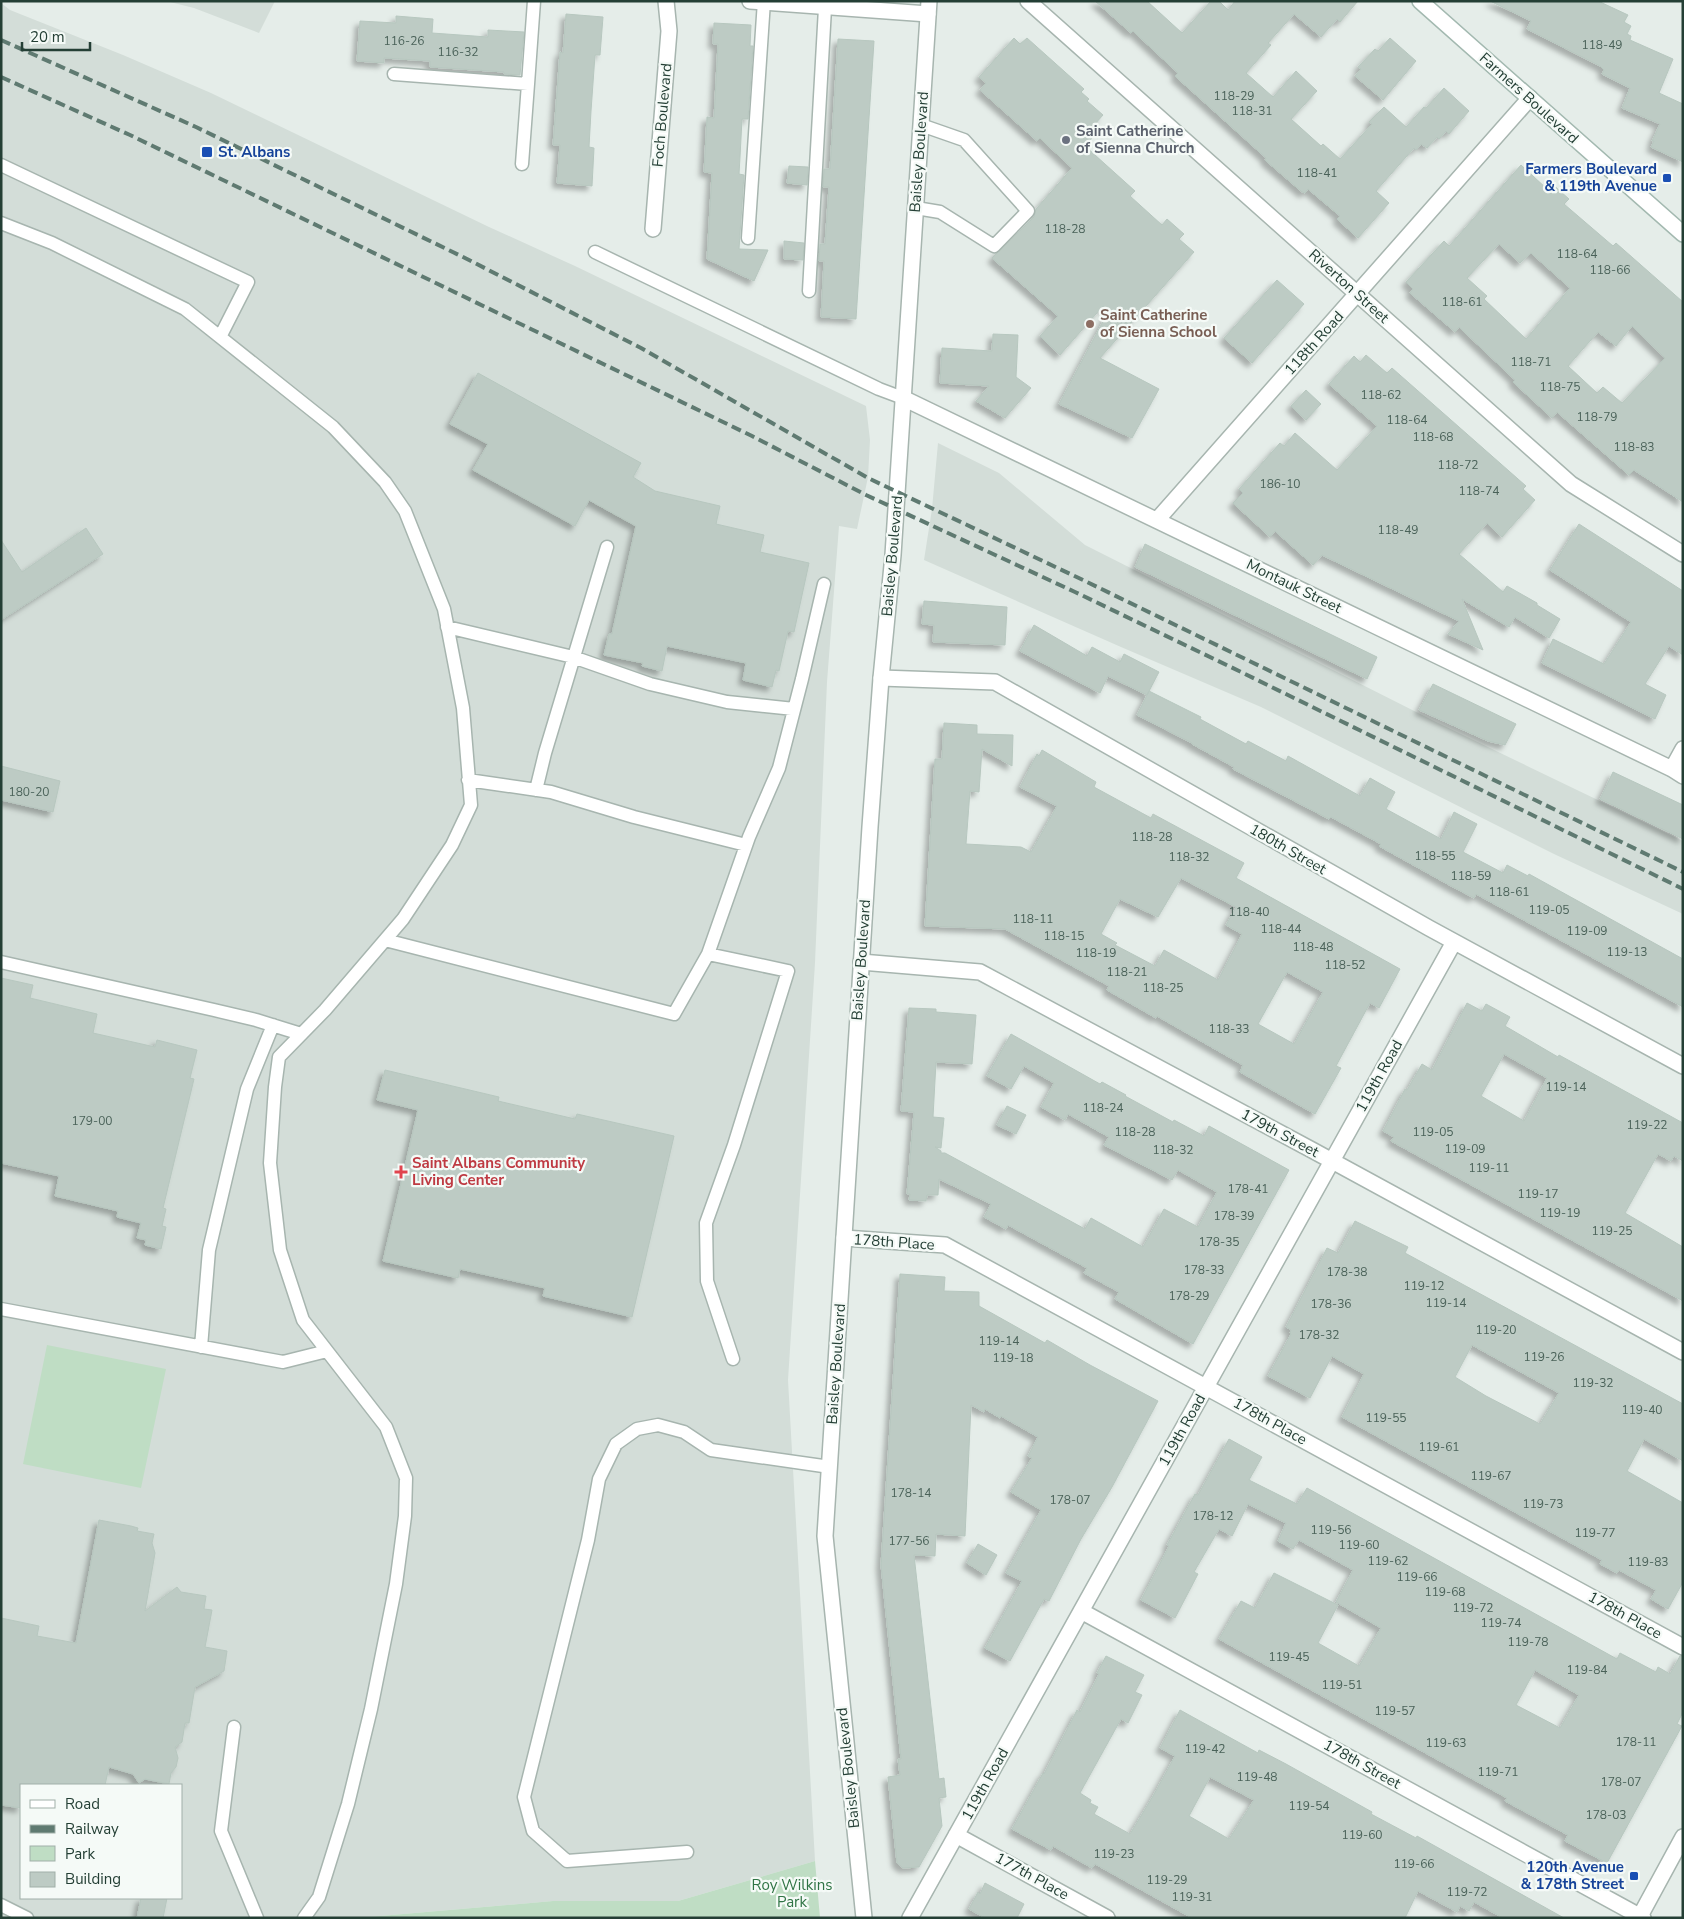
<svg xmlns="http://www.w3.org/2000/svg" width="1684" height="1919" viewBox="0 0 1684 1919" font-family="'Nunito Sans',sans-serif">
<style>
.built{fill:#d3ddd8;fill-rule:evenodd}
.green{fill:#bfddc4}
.building{fill:#bdcbc4;stroke:#b7c7bf;fill-rule:evenodd;filter:url(#shadow)}
.lines{fill:none;stroke-linecap:round;stroke-linejoin:round}
.service-casing{stroke:#a7b5af;stroke-width:15}
.minor-casing{stroke:#a7b5af;stroke-width:18}
.tertiary-casing{stroke:#a7b5af;stroke-width:18}
.secondary-casing{stroke:#a3b9b0;stroke-width:18}
.service{stroke:#fff;stroke-width:12}
.minor{stroke:#fff;stroke-width:15}
.tertiary{stroke:#fff;stroke-width:15}
.secondary{stroke:#fff;stroke-width:15}
.rail{stroke:#5f7a71;stroke-width:4;stroke-dasharray:10 5;stroke-linecap:butt}
.worship-dot{fill:#6b7280;stroke:#f5faf7;stroke-width:2}
.transit-dot{fill:#1a4fb4;stroke:#f5faf7;stroke-width:2}
.education-dot{fill:#8d6e63;stroke:#f5faf7;stroke-width:2}
.health-dot{fill:#e0444e;stroke:#f5faf7;stroke-width:2}
.labels{text-anchor:middle;stroke-width:4.5;stroke-linejoin:round;paint-order:stroke}
.number-label{font-size:12px;fill:#4a6259}
.street-label{font-size:15px;fill:#243f35;stroke:#f5faf7}
.worship-label{font-size:15px;font-weight:bold;fill:#5b616d;stroke:#f5faf7;text-anchor:start}
.transit-label{font-size:15px;font-weight:bold;fill:#164399;stroke:#f5faf7;text-anchor:end}
.education-label{font-size:15px;font-weight:bold;fill:#785e54;stroke:#f5faf7;text-anchor:start}
.health-label{font-size:15px;font-weight:bold;fill:#be3a42;stroke:#f5faf7;text-anchor:start}
.park-label{font-size:15px;fill:#307445;stroke:#f5faf7}
</style>
<defs>
<filter id="shadow"><feDropShadow dx="-4.5" dy="4.5" stdDeviation="2.5" flood-color="#0004"/></filter>
</defs>
<rect width="100%" height="100%" fill="#e5ede9"/>
<!-- built -->
<path class="built" d="M166,1H275L259,33L194,8Z
M1,3L10,10L123,55L211,93L489,227L575,266L866,406L870,440L868,477L857,529L839,526L827,682L815,963L788,1380L815,1861L678,1901H553L357,1918H1ZM21,1785H181V1898H21Z
M938,443L999,473L1085,545L1436,722L1683,841V914L1554,854L1261,707L1121,647L924,560L932,509Z"/>
<!-- green -->
<path class="green" d="M47,1345L166,1369L141,1488L23,1464Z
M815,1861L820,1918H357L553,1901H678Z"/>
<!-- building -->
<path class="building" d="M1095,1H1147L1182,33L1211,1H1219L1228,10L1235,1H1358L1340,22L1337,19L1321,37L1294,14L1268,43L1271,45L1246,73L1273,97L1296,71L1317,91L1291,119L1321,146L1323,144L1340,159L1372,124L1369,122L1384,107L1406,127L1424,107L1426,108L1444,88L1469,111L1449,134L1446,131L1439,139L1437,137L1427,148L1421,144L1416,150L1414,148L1376,191L1389,203L1358,238L1337,219L1340,216L1308,189L1305,193L1302,192L1265,160L1266,158L1175,76L1178,73L1133,31L1131,33Z
M1490,1H1598L1628,15L1624,22L1631,26L1627,34L1631,36L1630,40L1673,59L1659,93L1683,104V162L1651,147L1654,141H1652L1660,124L1622,108L1630,88L1602,74L1604,70L1600,66L1527,29L1531,21Z
M566,14L603,17L600,55H595L591,111L589,147L594,148L592,186L557,183L560,145H553L560,52L563,53Z
M396,16L433,19L432,33L488,37V30L524,32L520,75L504,74V72L430,67V61L384,58V63L357,61L360,21L396,23Z
M714,23L751,25L750,46H753L748,119H742L740,157L739,174L744,175L739,249L768,250L754,281L707,259L712,173L704,172L705,154L707,117L714,118L718,44H713Z
M1014,38L1020,44L1027,38L1084,89L1081,92L1089,99L1087,101L1103,115L1087,133L1092,138L1085,146L1135,191L1130,196L1162,225L1167,219L1184,234L1179,239L1194,252L1100,358L1159,389L1132,438L1059,404L1109,310L1103,306L1060,355L1040,336L1058,316L992,258L1034,217L1036,209L1072,168L1040,138L1037,141L980,90L986,83L979,77Z
M1390,38L1416,61L1383,100L1355,76L1361,69L1358,67L1375,49L1378,51Z
M838,39L874,41L856,319L821,317L824,261H819L820,244H825L829,187H823L824,169H830Z
M1521,165L1546,188L1551,183L1569,199L1564,204L1613,246L1616,243L1683,302V502L1634,470L1629,475L1557,412L1552,418L1513,382L1515,380L1459,327L1455,332L1410,293L1413,289L1406,282L1444,241L1449,246ZM1499,244L1520,263L1531,253L1570,288L1526,339L1484,299L1487,296L1467,278ZM1632,326L1665,358L1622,403L1603,387L1597,393L1568,366L1598,332L1616,346Z
M789,166L808,167L807,185L787,183Z
M784,241L804,243L803,260L784,259Z
M1277,280L1304,304L1252,363L1224,338Z
M993,334L1018,335L1016,377L1031,388L1005,418L976,401L989,386L940,383L942,348L992,351Z
M1366,355L1387,373L1392,368L1526,486L1523,489L1535,500L1502,537L1487,523L1459,554L1503,592L1507,586L1537,603V605L1560,619L1549,638L1515,617L1509,627L1462,599L1483,650L1448,634L1459,621L1322,555L1313,565L1275,531L1270,537L1233,503L1243,493L1239,489L1280,443L1284,446L1295,433L1337,470L1377,426L1329,384L1354,356L1360,362Z
M478,373L641,463L633,477L655,491L720,506L716,524L764,535L760,552L809,563L794,632L788,631L779,671L776,670L772,687L743,680L746,663L667,646L662,671L642,666L643,663L604,655L609,634H612L636,526L589,500L575,526L473,470L488,444L450,424Z
M1306,390L1321,404L1306,420L1291,406Z
M1579,524L1683,591V655L1669,646L1645,684L1666,695L1655,719L1542,663L1553,639L1604,664L1631,622L1550,570Z
M86,528L103,554L1,620V540L22,572Z
M1145,544L1377,657L1367,679L1135,567Z
M924,601L1007,607L1005,645L933,642L934,625L922,624Z
M1034,625L1087,656L1092,647L1120,662L1124,654L1159,672L1147,695L1108,676L1100,693L1020,651Z
M1433,684L1516,724L1505,745L1488,741L1419,710Z
M1149,691L1201,717L1200,719L1246,744L1248,741L1286,761L1288,756L1360,796L1370,778L1395,792L1386,809L1441,839L1454,812L1477,824L1463,852L1503,873L1507,865L1528,876L1529,874L1683,959V1007L1476,894L1474,898L1451,886L1379,846L1381,844L1331,817L1329,819L1233,769L1234,767L1192,744V743L1137,715Z
M944,723L977,725V734L1013,735L1012,766L982,749L979,792L970,791L966,844L1021,847L1031,852L1057,806L1020,787L1037,754L1039,756L1042,750L1096,782L1094,787L1151,818L1153,814L1244,863L1236,878L1400,969L1379,1008L1370,1003L1336,1066L1341,1068L1315,1114L1240,1072L1243,1065L1157,1016L1156,1018L1107,990L1109,986L1005,929L925,926L935,759H942ZM1181,878L1236,907L1226,925L1242,934L1218,980L1164,950L1155,966L1115,945L1117,943L1101,934L1120,899L1158,917ZM1287,972L1323,992L1294,1044L1258,1024Z
M1,766L60,781L53,812L1,800Z
M1613,772L1683,805V839L1600,799Z
M1,978L33,985L30,998L97,1014L93,1033L155,1047L157,1040L197,1050L190,1078L194,1079L163,1208L166,1209L162,1226L166,1227L161,1249L145,1245L146,1240L137,1238L141,1223L117,1217L118,1211L55,1196L59,1176L1,1163Z
M1467,1003L1482,1011L1486,1004L1510,1017L1505,1026L1558,1057L1559,1055L1683,1123V1161L1674,1156L1671,1161L1658,1154L1625,1213L1683,1247V1301L1391,1141L1394,1137L1383,1131L1405,1089L1407,1090L1422,1064L1432,1070ZM1504,1054L1547,1078L1524,1121L1481,1096Z
M909,1008L936,1009V1012L976,1015L972,1064L936,1062L933,1117L944,1118L941,1148L935,1147L941,1151V1153H945L1085,1229L1091,1218L1143,1247L1164,1209L1198,1227L1217,1192L1178,1170L1172,1180L1104,1145L1109,1137L1068,1114L1065,1120L1041,1107L1054,1083L1024,1066L1011,1089L987,1076L1011,1034L1100,1084L1102,1082L1126,1095L1125,1096L1173,1122L1174,1120L1204,1136L1209,1126L1289,1170L1193,1344L1115,1299L1119,1292L1084,1273L1087,1268L1008,1225L1006,1229L984,1217L991,1204L939,1179L938,1195H927L926,1201L909,1200L910,1194H907L914,1112L901,1111Z
M385,1070L499,1097L498,1101L575,1119L577,1114L674,1136L632,1317L543,1296L545,1288L460,1269L458,1278L383,1261L418,1110L377,1100Z
M1007,1106L1026,1115L1016,1134L997,1125Z
M1355,1221L1408,1247L1405,1253L1683,1404V1461L1644,1439L1627,1471L1683,1503V1582L1668,1609L1651,1599L1656,1590L1619,1570L1617,1573L1600,1564L1602,1560L1342,1417L1364,1374L1332,1356L1310,1398L1268,1376L1291,1334L1290,1333L1291,1330L1286,1327L1327,1248L1338,1253ZM1472,1345L1559,1393L1540,1424L1486,1396L1455,1377Z
M900,1274L945,1277L944,1291L979,1292V1306L1045,1343L1047,1340L1090,1365L1158,1401L1112,1487L1081,1539L1049,1601L1044,1599L1010,1661L985,1648L1022,1581L1006,1573L1041,1510L1011,1492L1032,1458L1028,1456L1038,1437L1001,1416L1000,1418L985,1409L984,1412L971,1405L965,1536L936,1534L935,1556L914,1555L939,1779L944,1778L946,1797L939,1798L942,1826L919,1867L903,1868L897,1863L888,1777L900,1775L898,1759H901L881,1565Z
M1229,1439L1262,1457L1249,1480L1297,1504L1307,1488L1617,1659L1620,1653L1656,1672L1658,1667L1670,1674L1680,1656H1683V1712L1677,1724L1682,1726L1607,1863L1565,1841L1568,1835L1505,1801L1507,1798L1219,1639L1241,1601L1255,1608L1274,1573L1338,1605L1318,1643L1359,1666L1381,1628L1336,1602L1353,1570L1299,1540L1293,1549L1278,1541L1286,1523L1248,1504L1232,1536L1219,1529L1194,1572L1198,1574L1175,1618L1141,1600L1169,1546L1167,1545L1195,1494L1198,1495ZM1535,1670L1579,1695L1560,1728L1516,1705Z
M99,1520L131,1526L138,1528L137,1531L154,1534L152,1543L155,1553L145,1611L177,1587L181,1592L206,1596L204,1609L212,1610L205,1647L227,1651L224,1671L195,1687L189,1723H185L182,1742L175,1747L178,1758L176,1767L171,1773L169,1784L145,1779L139,1783L133,1774L109,1767L105,1785H21V1808L1,1805V1618L39,1626L37,1636L76,1643Z
M978,1544L997,1555L986,1575L967,1563Z
M1106,1656L1144,1675L1135,1692L1142,1695L1128,1723L1121,1719L1080,1793L1091,1800L1090,1803L1098,1807L1094,1814L1130,1834L1153,1796L1175,1756L1160,1748L1180,1710L1258,1753L1259,1750L1286,1764L1372,1812L1371,1814L1416,1838L1417,1836L1564,1918H1503L1474,1902L1469,1911L1460,1906L1457,1912L1418,1891L1405,1918H1192L1095,1864L1092,1868L1053,1846L1051,1850L1012,1829L1043,1773L1044,1774L1077,1710L1080,1712L1099,1674L1097,1673ZM1210,1777L1254,1800L1229,1839L1189,1816Z
M985,1883L1024,1904L1017,1918H985L969,1909L978,1892L980,1894Z
M141,1898H167L163,1918H137Z"/>
<g class="lines">
<!-- service casing -->
<g class="service-casing">
<path id="service" d="M394,74L528,84L534,1
M522,164L528,84
M1,165L248,282L220,337
M916,208L940,212L994,246L1028,211L964,140L921,125
M1,223L52,243L185,309L333,427L385,482L405,511L444,609L463,708L471,805L452,845L403,919L325,1010L279,1057L275,1087L270,1163L280,1250L303,1320L386,1427L406,1478L405,1516L396,1584L371,1709L348,1804L319,1897L304,1918
M748,238L764,1
M595,252L879,389L903,398
M809,291L825,8
M447,627L573,657L650,684L727,702L794,709
M468,780L551,792L634,817L746,845
M536,790L545,753L607,547
M385,940L674,1014L708,954
M1,962L214,1010L256,1020L301,1034
M1,1309L283,1362L327,1351
M201,1347L209,1250L247,1089L273,1025
M733,1359L707,1281L706,1223L734,1145L788,971L708,954L749,837L779,768L802,679L824,584
M234,1727L221,1831L257,1918
M687,1852L567,1861L533,1831L524,1797L588,1540L599,1479L616,1444L637,1429L658,1425L684,1432L711,1450L830,1467
M1,1905L27,1918"/>
</g>
<!-- minor casing -->
<g class="minor-casing">
<path id="minor" d="M750,1L928,14
M1028,1L1571,484L1683,554
M653,229L669,31L666,1
M903,398L1672,769L1683,776
M1157,520L1530,98
M881,678L995,682L1429,928L1683,1066
M1672,769L1683,749
M861,962L980,972L1312,1150L1683,1352
M844,1238L945,1245L1683,1647
M1081,1611L1643,1918
M956,1835L1107,1918
M910,1918L1454,942"/>
</g>
<!-- tertiary casing -->
<g class="tertiary-casing">
<path id="tertiary" d="M864,1918L825,1536L870,827L881,678L893,555L929,1
M1639,1918L1683,1837"/>
</g>
<!-- secondary casing -->
<g class="secondary-casing">
<path id="secondary" d="M1420,1L1683,234"/>
</g>
<!-- service -->
<use href="#service" class="service"/>
<!-- minor -->
<use href="#minor" class="minor"/>
<!-- tertiary -->
<use href="#tertiary" class="tertiary"/>
<!-- secondary -->
<use href="#secondary" class="secondary"/>
<!-- rail -->
<path class="rail" d="M1,40L196,127L465,258L641,348L868,478L1085,581L1683,872
M1,77L130,135L752,436L866,495L1075,592L1239,671L1683,889"/>
</g>
<!-- markers -->
<circle class="worship-dot" cx="1066" cy="140" r="5"/>
<g class="transit-dot">
<rect x="201" y="146" width="12" height="12" rx="2.5"/>
<rect x="1662" y="173" width="10" height="10" rx="2.5"/>
<rect x="1629" y="1871" width="10" height="10" rx="2.5"/>
</g>
<circle class="education-dot" cx="1090" cy="324" r="5"/>
<path class="health-dot" d="M398.5 1164.5h5v5h5v5h-5v5h-5v-5h-5v-5h5z"/>
<g class="labels">
<!-- number labels -->
<g class="number-label">
<text x="404" y="45">116-26</text>
<text x="1602" y="49">118-49</text>
<text x="458" y="56">116-32</text>
<text x="1234" y="100">118-29</text>
<text x="1252" y="115">118-31</text>
<text x="1317" y="177">118-41</text>
<text x="1065" y="233">118-28</text>
<text x="1577" y="258">118-64</text>
<text x="1610" y="274">118-66</text>
<text x="1462" y="306">118-61</text>
<text x="1531" y="366">118-71</text>
<text x="1560" y="391">118-75</text>
<text x="1381" y="399">118-62</text>
<text x="1597" y="421">118-79</text>
<text x="1407" y="424">118-64</text>
<text x="1433" y="441">118-68</text>
<text x="1634" y="451">118-83</text>
<text x="1458" y="469">118-72</text>
<text x="1280" y="488">186-10</text>
<text x="1479" y="495">118-74</text>
<text x="1398" y="534">118-49</text>
<text x="29" y="796">180-20</text>
<text x="1152" y="841">118-28</text>
<text x="1435" y="860">118-55</text>
<text x="1189" y="861">118-32</text>
<text x="1471" y="880">118-59</text>
<text x="1509" y="896">118-61</text>
<text x="1549" y="914">119-05</text>
<text x="1249" y="916">118-40</text>
<text x="1033" y="923">118-11</text>
<text x="1281" y="933">118-44</text>
<text x="1587" y="935">119-09</text>
<text x="1064" y="940">118-15</text>
<text x="1313" y="951">118-48</text>
<text x="1627" y="956">119-13</text>
<text x="1096" y="957">118-19</text>
<text x="1345" y="969">118-52</text>
<text x="1127" y="976">118-21</text>
<text x="1163" y="992">118-25</text>
<text x="1229" y="1033">118-33</text>
<text x="1566" y="1091">119-14</text>
<text x="1103" y="1112">118-24</text>
<text x="92" y="1125">179-00</text>
<text x="1647" y="1129">119-22</text>
<text x="1135" y="1136">118-28</text>
<text x="1433" y="1136">119-05</text>
<text x="1465" y="1153">119-09</text>
<text x="1173" y="1154">118-32</text>
<text x="1489" y="1172">119-11</text>
<text x="1248" y="1193">178-41</text>
<text x="1538" y="1198">119-17</text>
<text x="1560" y="1217">119-19</text>
<text x="1234" y="1220">178-39</text>
<text x="1612" y="1235">119-25</text>
<text x="1219" y="1246">178-35</text>
<text x="1204" y="1274">178-33</text>
<text x="1347" y="1276">178-38</text>
<text x="1424" y="1290">119-12</text>
<text x="1189" y="1300">178-29</text>
<text x="1446" y="1307">119-14</text>
<text x="1331" y="1308">178-36</text>
<text x="1496" y="1334">119-20</text>
<text x="1319" y="1339">178-32</text>
<text x="999" y="1345">119-14</text>
<text x="1544" y="1361">119-26</text>
<text x="1013" y="1362">119-18</text>
<text x="1593" y="1387">119-32</text>
<text x="1642" y="1414">119-40</text>
<text x="1386" y="1422">119-55</text>
<text x="1439" y="1451">119-61</text>
<text x="1491" y="1480">119-67</text>
<text x="911" y="1497">178-14</text>
<text x="1070" y="1504">178-07</text>
<text x="1543" y="1508">119-73</text>
<text x="1213" y="1520">178-12</text>
<text x="1331" y="1534">119-56</text>
<text x="1595" y="1537">119-77</text>
<text x="909" y="1545">177-56</text>
<text x="1359" y="1549">119-60</text>
<text x="1388" y="1565">119-62</text>
<text x="1648" y="1566">119-83</text>
<text x="1417" y="1581">119-66</text>
<text x="1445" y="1596">119-68</text>
<text x="1473" y="1612">119-72</text>
<text x="1501" y="1627">119-74</text>
<text x="1528" y="1646">119-78</text>
<text x="1289" y="1661">119-45</text>
<text x="1587" y="1674">119-84</text>
<text x="1342" y="1689">119-51</text>
<text x="1395" y="1715">119-57</text>
<text x="1636" y="1746">178-11</text>
<text x="1446" y="1747">119-63</text>
<text x="1205" y="1753">119-42</text>
<text x="1498" y="1776">119-71</text>
<text x="1257" y="1781">119-48</text>
<text x="1621" y="1786">178-07</text>
<text x="1309" y="1810">119-54</text>
<text x="1606" y="1819">178-03</text>
<text x="1362" y="1839">119-60</text>
<text x="1114" y="1858">119-23</text>
<text x="1414" y="1868">119-66</text>
<text x="1167" y="1884">119-29</text>
<text x="1467" y="1896">119-72</text>
<text x="1192" y="1901">119-31</text>
</g>
<!-- street labels -->
<g class="street-label">
<text transform="translate(1529 98) rotate(42)" y="5">Farmers Boulevard</text>
<text transform="translate(662 115) rotate(-85)" y="5">Foch Boulevard</text>
<text transform="translate(919 152) rotate(-86)" y="5">Baisley Boulevard</text>
<text transform="translate(1349 286) rotate(42)" y="5">Riverton Street</text>
<text transform="translate(1314 343) rotate(-48)" y="5">118th Road</text>
<text transform="translate(892 556) rotate(-85)" y="5">Baisley Boulevard</text>
<text transform="translate(1294 586) rotate(26)" y="5">Montauk Street</text>
<text transform="translate(1288 849) rotate(30)" y="5">180th Street</text>
<text transform="translate(861 960) rotate(-86)" y="5">Baisley Boulevard</text>
<text transform="translate(1379 1076) rotate(-61)" y="5">119th Road</text>
<text transform="translate(1280 1133) rotate(28)" y="5">179th Street</text>
<text transform="translate(894 1242) rotate(4)" y="5">178th Place</text>
<text transform="translate(836 1364) rotate(-86)" y="5">Baisley Boulevard</text>
<text transform="translate(1270 1421) rotate(29)" y="5">178th Place</text>
<text transform="translate(1182 1430) rotate(-61)" y="5">119th Road</text>
<text transform="translate(1625 1615) rotate(29)" y="5">178th Place</text>
<text transform="translate(1362 1764) rotate(29)" y="5">178th Street</text>
<text transform="translate(848 1768) rotate(-96)" y="5">Baisley Boulevard</text>
<text transform="translate(985 1784) rotate(-61)" y="5">119th Road</text>
<text transform="translate(1032 1876) rotate(29)" y="5">177th Place</text>
</g>
<!-- worship labels -->
<g class="worship-label">
<text x="1076" y="136">Saint Catherine<tspan x="1076" dy="17">of Sienna Church</tspan></text>
</g>
<!-- transit labels -->
<g class="transit-label">
<text x="218" y="157" text-anchor="start">St. Albans</text>
<text x="1657" y="174">Farmers Boulevard<tspan x="1657" dy="17">&amp; 119th Avenue</tspan></text>
<text x="1624" y="1872">120th Avenue<tspan x="1624" dy="17">&amp; 178th Street</tspan></text>
</g>
<!-- education labels -->
<g class="education-label">
<text x="1100" y="320">Saint Catherine<tspan x="1100" dy="17">of Sienna School</tspan></text>
</g>
<!-- health labels -->
<g class="health-label">
<text x="412" y="1168">Saint Albans Community<tspan x="412" dy="17">Living Center</tspan></text>
</g>
<!-- park labels -->
<g class="park-label">
<text x="792" y="1890">Roy Wilkins<tspan x="792" dy="17">Park</tspan></text>
</g>
</g>
<!-- border -->
<rect width="1684" height="1919" fill="none" stroke="#243f35" stroke-width="5"/>
<!-- legend -->
<rect x="20" y="1784" width="162" height="115" fill="#f5faf7" stroke="#a1afa9"/>
<rect x="30" y="1800" width="25" height="8" fill="#ffffff" stroke="#a1afa9"/>
<text x="65" y="1809" font-size="15" fill="#243f35">Road</text>
<rect x="30" y="1825" width="25" height="8" fill="#5f7a71" stroke="#a1afa9"/>
<text x="65" y="1834" font-size="15" fill="#243f35">Railway</text>
<rect x="30" y="1846" width="25" height="15" fill="#bfddc4" stroke="#a1afa9"/>
<text x="65" y="1859" font-size="15" fill="#243f35">Park</text>
<rect x="30" y="1872" width="25" height="15" fill="#bdcbc4" stroke="#a1afa9"/>
<text x="65" y="1884" font-size="15" fill="#243f35">Building</text>
<!-- scale -->
<path d="M22 42v8h68v-8" fill="none" stroke="#243f35" stroke-width="2.5"/>
<text x="30" y="42" font-size="15" fill="#243f35" stroke="#f5faf7" stroke-width="4" paint-order="stroke">20 m</text>
</svg>
